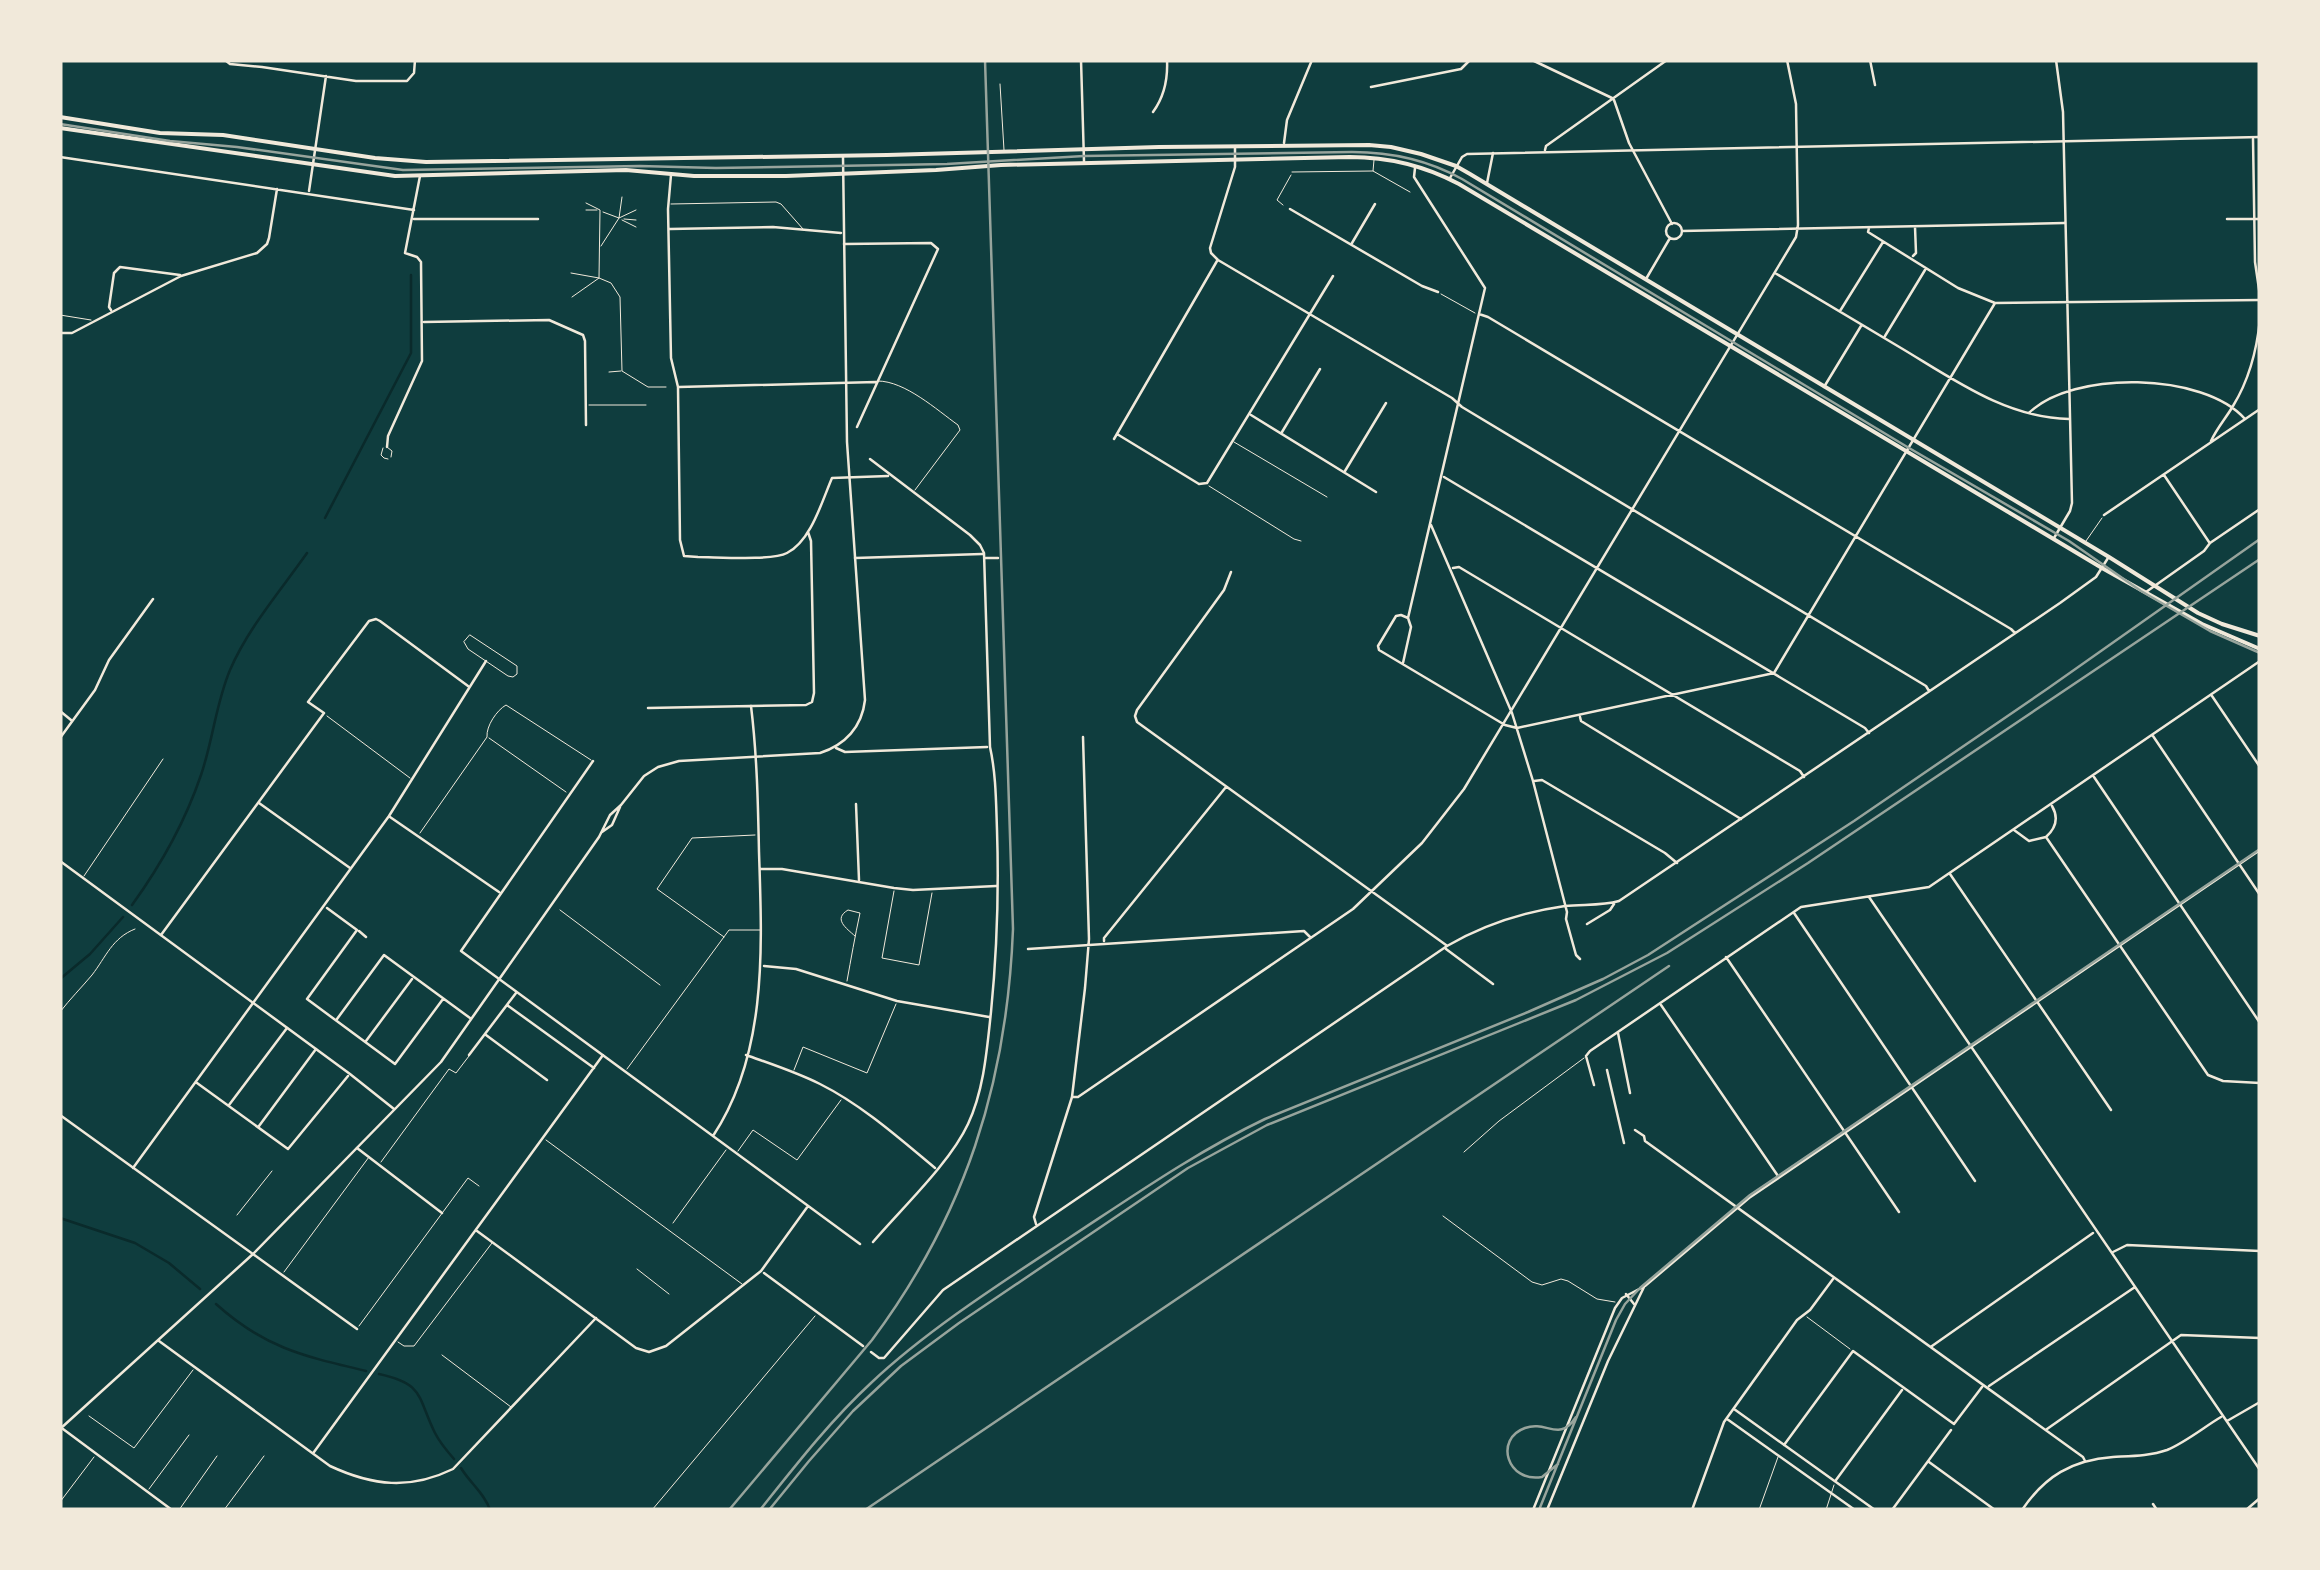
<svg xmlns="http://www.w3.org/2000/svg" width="2320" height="1570" viewBox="0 0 2320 1570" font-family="Raleway,sans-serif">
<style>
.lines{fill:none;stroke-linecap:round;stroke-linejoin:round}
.stream{stroke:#0a2a2b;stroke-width:2.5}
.service{stroke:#f1e9da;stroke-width:1}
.pedestrian{stroke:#f1e9da;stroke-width:1}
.minor{stroke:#f1e9da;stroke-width:2.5}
.tertiary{stroke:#f1e9da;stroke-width:2.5}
.secondary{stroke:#f1e9da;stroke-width:4}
.tram{stroke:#97a49c;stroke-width:2.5}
.rail{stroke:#97a49c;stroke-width:2.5}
</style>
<rect width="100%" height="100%" fill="#0f3d3e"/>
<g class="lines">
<!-- stream -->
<path class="stream" d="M325,518L411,353V275
M132,905C161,865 185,822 201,775C213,740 216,703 230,670C248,628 281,590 307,553
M60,979L90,954L123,917
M60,1218L135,1243L169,1263L200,1289
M216,1304C265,1348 303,1356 366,1371
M379,1374C425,1384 417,1397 435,1433C440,1443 447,1451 454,1459
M461,1468C470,1483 485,1494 490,1510"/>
<!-- service -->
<path class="service" d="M1000,84L1004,150
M1374,160L1373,171L1410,192
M1292,172L1373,171
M671,204L776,202L781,204L803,229
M1283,205L1277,200L1291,175
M1441,294L1475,313
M60,315L91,320
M878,381C905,381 937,410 958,425L960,430L915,490
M589,405H646
M1234,442L1327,497
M387,447L392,451L391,457
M383,448L381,455L384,458L388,459
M1209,486L1294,539L1301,541
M470,635L517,666V674L513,677L508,676L468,649L464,642Z
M327,716L410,778
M489,738L566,792
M420,833L487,737C486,726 497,710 506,705L591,760
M84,876L163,759
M894,891L882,958L919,965L932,893
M560,910L660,985
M724,937L657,889L692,838L755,835
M847,981C851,959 855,936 860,913L848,910C833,919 846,928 855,936
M60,1012C70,999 82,987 92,975C106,957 112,938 135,929
M627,1069L729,930H761
M794,1070L803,1047L867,1073L896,1004
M738,1151L753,1130L797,1160L841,1100
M1464,1152L1499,1121L1584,1058
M381,1162L449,1069L456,1073L469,1056
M237,1215L272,1171
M1443,1216L1532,1282L1542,1285L1561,1279L1568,1281L1597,1299L1615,1302
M673,1223L726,1150
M637,1269L669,1294
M284,1272L369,1157
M1807,1317L1850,1349
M359,1326L468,1178L479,1186
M398,1342L404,1346H414L492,1243
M442,1355L511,1407
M89,1416L134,1448L193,1370
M149,1489L189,1435
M60,1502L94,1457
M179,1510L217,1456
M224,1510L264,1456
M652,1510L815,1316
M1759,1510L1778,1457
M1826,1510L1834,1485"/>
<!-- pedestrian -->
<path class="pedestrian" d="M586,203L600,210L599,278L611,283L620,297L622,371L648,387H666
M586,210H597
M603,212L619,218L636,210
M624,219L636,220
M622,220L636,227
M601,246L619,218L622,197
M571,273L599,278L572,297
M609,372L621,371
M2086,541L2102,518
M546,1140L742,1284"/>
<!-- minor -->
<path class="minor" d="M225,60L230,64L262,67L356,81H407L414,73L415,60
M1081,60L1084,161
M1532,60L1612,98
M1870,60L1875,85
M1371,87L1461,69L1470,60
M1614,100L1629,143L1672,224
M1153,112C1164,97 1168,80 1167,60
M2253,139L2255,262L2260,296
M1284,143L1287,120L1312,60
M1235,147V167L1210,248L1211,253L1218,260L1452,398L1462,407L1926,686L1929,691
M1545,150L1546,146L1667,60
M60,157L414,210
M671,175L668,209L671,358L678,387L680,540L684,556L698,557C717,557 772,561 787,553C811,541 822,501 832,478L888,476
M1487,183L1493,153
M309,191L326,76
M1290,209L1422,286L1438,292
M414,219H538
M2227,219H2260
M1666 231a8 8 0 1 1 16 0a8 8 0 1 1-16 0Z
M1869,228L1868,232L1958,288L1995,303L2260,300
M670,229L773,227L841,233
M1682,231L2064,223
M1352,243L1375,204
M844,244L931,243L938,249L857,427
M1913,256L1916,253L1915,227
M1775,273C1817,298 1859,323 1901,348C1953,379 2006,418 2069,419
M1646,279L1670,238
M111,310L109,307L114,273L120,267L180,275
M1840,311L1883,242
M1479,314L1488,317L2011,629L2015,633
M424,322L549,320L583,335L585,341L586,425
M60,333H72L181,276L257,253L267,244L269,238L277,189
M1885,336L1925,270
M679,387L876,382
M1824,387L1861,326
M2029,413C2072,370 2204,372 2245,419
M1251,415L1376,492
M1282,432L1320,369
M1117,434L1199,484L1207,483L1333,276
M1114,439L1217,261
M2211,441C2217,428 2226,418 2233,406C2249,380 2257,349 2260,319
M387,447L388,436L422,361L421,262L417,257L405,253L420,176
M870,459L970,535L980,545L984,553L990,747C996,774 996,802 997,830C999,891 997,951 991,1012C987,1049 984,1090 968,1124C950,1163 902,1208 873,1242
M1345,471L1386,403
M2164,475L2209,542
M1444,477L1865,728L1869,733
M2104,515L2260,409
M1431,525L1512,713L1533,781L1567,912L1566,919L1576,955L1580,959
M2054,538L2070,511L2072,503L2063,112L2056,60
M855,558L982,554
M986,558H998
M1453,568L1459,567L1800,771L1804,777
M1231,572L1224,590L1137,710L1135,716L1137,722L1446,945
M2146,592L2204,551L2210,543L2260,509
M1408,618L1401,615L1396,616L1378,646L1379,650L1505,725L1517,728L1774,673L1995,303
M1403,663L1411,627L1408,618L1485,288L1414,177L1415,168
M2212,696L2260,767
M648,708L806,705L812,702L814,693L811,541L808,532
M60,711L71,720
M1580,717L1581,721L1741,819
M2153,736L2260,895
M60,738L95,690L109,660L153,599
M836,748L845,752L987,747
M593,761L461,951L860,1244
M2094,777L2260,1023
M1534,781L1542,780L1665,853L1677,863
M259,803L350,868
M856,804L859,880
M390,817L499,892
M2014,830L2029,841L2046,837C2056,828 2059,818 2052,806
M2046,837L2208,1075L2223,1081L2260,1083
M761,869H782L894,888L913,890L996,886
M1950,874L2111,1110
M1869,897L2260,1470
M327,908L357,930L307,999L395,1064L443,999
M1794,913L1975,1181
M1587,924L1610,910L1614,904
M359,931L366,937
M161,935L324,713L308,702L369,621L376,619L380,621L468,686
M1104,941V938L1226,787
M1028,949L1304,931L1310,937
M1446,949L1493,984
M1726,957L1899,1212
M764,966L796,969L897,1001L989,1017
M507,1005L594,1068
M1661,1005L1778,1176
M337,1019L384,955L470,1018
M1618,1033L1630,1093
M486,1035L547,1080
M366,1041L412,979
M469,1055L516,993
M746,1055C771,1064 796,1072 820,1084C862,1105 899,1138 935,1168
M1607,1070L1624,1143
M197,1083L288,1149L348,1076
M1594,1085L1586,1056L1590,1051L1801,907L1929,887L2260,661
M1072,1097H1078L1353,909L1422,843L1464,789L1796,237L1798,225L1796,104L1787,60
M229,1105L287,1028
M60,1115L357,1329
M259,1126L316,1049
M1635,1130L1644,1136L1645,1141L2083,1457L2085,1461
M713,1136C768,1053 762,946 759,852C758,803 757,755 751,706
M357,1148L442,1213
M133,1168L389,816L486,661
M1036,1224L1034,1217L1072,1097L1085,988L1089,939L1083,737
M477,1231L636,1348L649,1352L666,1346L761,1271L808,1206
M2113,1252L2127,1245L2260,1251
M764,1273L863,1346
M1626,1294L1634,1304
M159,1341L330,1466C373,1486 410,1490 453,1469L596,1318
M1932,1346L2093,1233
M871,1352L879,1358H884L943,1290L1447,946C1483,925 1523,912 1565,906C1583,904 1602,906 1619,901L2060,603L2096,577L2108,558
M1989,1386L2135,1287
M1734,1409L1875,1510
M1727,1419L1855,1510
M2227,1421L2260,1402
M63,1429L172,1510
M2047,1429L2181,1335L2260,1338
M1784,1445L1853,1351L1954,1424L1982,1387
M314,1452L603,1055
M1929,1462L1995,1510
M1836,1480L1902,1390
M2153,1504L2157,1510
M1692,1510L1724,1422L1797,1320L1810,1310L1833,1279
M1892,1510L1951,1430
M2022,1510C2045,1476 2072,1460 2113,1457C2131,1456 2150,1456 2167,1450C2186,1442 2204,1427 2221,1417
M2246,1510L2260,1498"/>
<!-- tertiary -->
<path class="tertiary" d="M1450,178L1462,157L1467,154L2260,137
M602,832L612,825L620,807
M60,861L350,1074L394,1109
M60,1429L253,1254L441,1062L599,837L610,815L621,805L644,776L658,767L679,761L820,753C845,745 862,727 865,700L847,442L843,157
M1533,1510L1615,1308L1622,1298L1645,1286L1749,1198L2260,850
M1547,1510L1608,1361L1644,1287"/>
<!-- secondary -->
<path class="secondary" d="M60,117L160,133L223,135L375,158L426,162L887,155L1159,147L1369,145L1391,147L1421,154L1456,166L1470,174L2109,557L2198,613L2222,624L2260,636
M60,128L395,176L626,170L694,176H786L936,170L1001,165L1350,157C1389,157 1425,166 1459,184L2102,568L2202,624L2260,649"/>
<!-- tram -->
<path class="tram" d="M60,124L170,141L237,147L403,170L640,166L716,168L947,164L1084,156L1352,152C1390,152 1428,160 1462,179L1909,448L2069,541L2141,591L2210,631L2260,653
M1558,1464L1542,1477C1507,1483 1494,1439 1525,1428C1547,1420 1559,1443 1576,1417
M760,1510C795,1466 830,1421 871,1383C927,1330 1004,1281 1069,1238C1133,1196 1196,1152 1265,1119L1528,1012L1603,979L1648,955L1854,821L2047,689L2260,539
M1539,1510L1616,1320L1625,1304L1640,1288L1750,1195L2260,849"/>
<!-- rail -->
<path class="rail" d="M729,1510L872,1340C965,1215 1007,1084 1013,929L985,60
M769,1510L809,1461L853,1411L901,1366L959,1323L1188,1168L1267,1125L1576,1000L1667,953L1808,863L2260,559
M865,1510L1669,966"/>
</g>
<!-- border -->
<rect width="2320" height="1570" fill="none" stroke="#f1e9da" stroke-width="125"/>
</svg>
